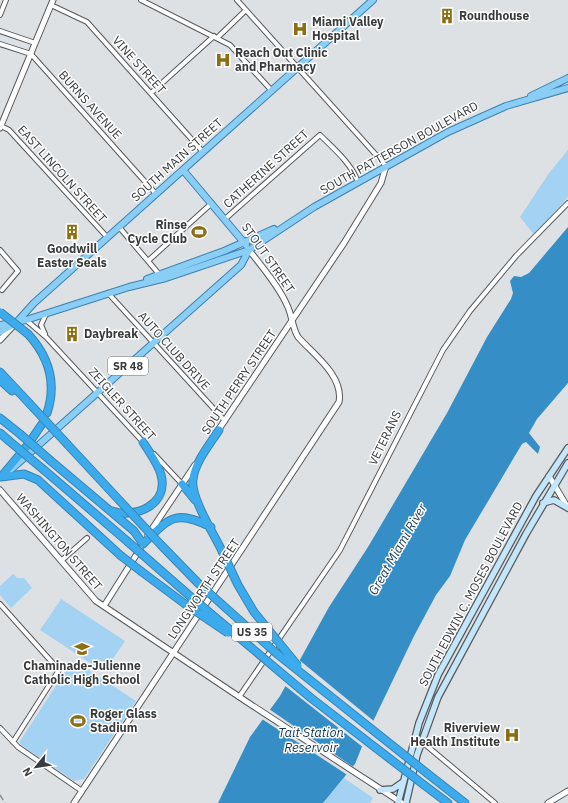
<svg xmlns="http://www.w3.org/2000/svg" width="568" height="803" viewBox="0 0 568 803" font-family="'IBM Plex Sans',sans-serif">
<style>
.green{fill:#a4d2f3}
.water{fill:#358fc6}
.pier{fill:#dee1e4}
.lines{fill:none;stroke-linecap:round;stroke-linejoin:round}
.minor-casing{stroke:#56595c;stroke-width:6}
.tertiary-casing{stroke:#56595c;stroke-width:7}
.secondary-casing{stroke:#56595c;stroke-width:8}
.primary-casing{stroke:#3b83af;stroke-width:8}
.motorway-casing{stroke:#3b83af;stroke-width:9}
.minor{stroke:#fff;stroke-width:4}
.tertiary{stroke:#fff;stroke-width:5}
.secondary{stroke:#c4e6fa;stroke-width:5.5}
.primary{stroke:#8acdf5;stroke-width:6}
.motorway{stroke:#3cabee;stroke-width:7}
.rail{stroke:#8e9092;stroke-width:1.5;stroke-dasharray:6 3;stroke-linecap:butt}
.motorway-bridge-casing{stroke:#3b83af;stroke-width:9;stroke-linecap:butt}
.motorway-bridge{stroke:#3cabee;stroke-width:7}
.labels{text-anchor:middle;stroke-width:3;stroke-linejoin:round;paint-order:stroke}
.shield{fill:#fff;stroke:#747576;stroke-width:1}
.shield-label{font-size:11px;font-weight:bold;fill:#393a3b}
.poi-label{font-size:12px;font-weight:bold;fill:#393a3b;stroke:#fff;text-anchor:start}
.street-label{font-size:12px;fill:#393a3b;stroke:#fff}
.water-label{font-size:13px;font-style:italic;fill:#153a52;stroke:#fff}
</style>
<rect width="100%" height="100%" fill="#dee1e4"/>
<!-- green -->
<path class="green" d="M568,150V197L535,236L520,217L549,173Z
M13,574L17,578H24L32,588L11,608L0,595V586Z
M61,599L125,641L104,672L40,630Z
M72,661L79,665V664L136,701L84,779L74,781L20,744V741Z
M344,778L373,798L370,803H323Z"/>
<!-- water -->
<path class="water" d="M568,227V383L537,419L529,433L540,447L538,454L526,442L522,444L465,540L450,576L436,595L414,636L367,734L355,764L323,803H218L250,737L280,696L329,607L368,547L447,413L487,337L511,299L513,293L510,281L514,276L521,277L529,273Z"/>
<!-- pier -->
<path class="pier" d="M298,659L375,722L364,748L284,685Z
M269,709L355,768L349,776L262,719Z"/>
<g class="lines">
<!-- minor casing -->
<g class="minor-casing">
<path id="minor" d="M141,0L230,45L272,91
M237,0L386,166
M51,5L87,22L203,152
M0,15L6,0
M0,31L35,43
M217,38L246,10
M0,44L31,54L156,194
M151,93L214,36
M1,126L9,130L107,237
M225,219L320,135C334,149 351,163 358,182
M119,227L159,274
M0,250L18,271L2,290
M149,260L212,203
M108,293L225,421
M26,320L46,337L144,443
M45,334L41,325L46,314
M154,454L182,484
M61,561L87,538
M0,604L59,670L13,742
M239,697L340,550L443,350L470,311L516,256L568,203
M0,728L18,747L82,791
M415,736L495,803"/>
</g>
<!-- tertiary casing -->
<g class="tertiary-casing">
<path id="tertiary" d="M0,128L53,0
M0,340L14,325
M217,432L344,243L381,183L386,166
M549,476L568,508
M0,490L96,601L247,702L402,803
M148,535L195,465
M104,606L140,549
M74,803L339,402C344,376 313,354 298,337C292,327 292,315 287,305C278,285 262,267 249,250
M548,803L568,791"/>
</g>
<!-- secondary casing -->
<g class="secondary-casing">
<path id="secondary" d="M543,503L554,500L568,508
M380,790L393,789L403,782
M398,803L419,723L438,675L536,496L568,448
M406,803L417,755L438,697L526,534L568,463"/>
</g>
<!-- primary casing -->
<g class="primary-casing">
<path id="primary" d="M531,96L568,78
M183,170L246,245
M147,279L224,251L274,229
M0,325L26,320L129,287L166,278L249,250L314,207L448,132L506,106L568,88
M0,332L16,323L34,303L373,0
M6,474L241,265L249,250"/>
</g>
<!-- motorway casing -->
<g class="motorway-casing">
<path id="motorway" d="M28,334C49,357 57,383 47,413
M0,372L29,403
M0,380L12,391
M0,418L20,434
M219,430C210,444 195,462 193,479C190,497 214,534 222,551
M0,433L8,440
M68,445L119,500
M51,461L134,531L143,544C169,518 175,509 211,527
M44,470L127,541
M1,477L24,474L38,480L120,555
M1,477L27,446L42,424
M182,484L195,500
M112,511C136,519 169,504 161,475C158,463 149,452 143,442
M162,546L198,583
M151,562L191,597
M142,572L185,604
M428,774L465,803
M424,785L448,803"/>
</g>
<!-- minor -->
<use href="#minor" class="minor"/>
<!-- tertiary -->
<use href="#tertiary" class="tertiary"/>
<!-- secondary -->
<use href="#secondary" class="secondary"/>
<!-- primary -->
<use href="#primary" class="primary"/>
<!-- motorway -->
<use href="#motorway" class="motorway"/>
<!-- rail -->
<path class="rail" d="M0,795L5,803"/>
<!-- motorway-bridge casing -->
<g class="motorway-bridge-casing">
<path id="motorway-bridge" d="M0,312L28,334
M29,403L68,445
M20,434L51,461
M8,440L44,470
M119,500L162,546
M127,541L151,562
M222,551L238,585L254,612L298,666
M120,555L142,572
M198,583L276,653L428,774
M191,597L311,698L424,785
M185,604L228,633"/>
</g>
<!-- motorway-bridge -->
<use href="#motorway-bridge" class="motorway-bridge"/>
</g>
<!-- icons -->
<defs>
<g id="building-bare" transform="scale(1.2)"><path d="M-4-6H4V6H1V3H-1V6H-4ZM-2.5-4.3h1.7v1.8h-1.7ZM.8-4.3h1.7v1.8H.8ZM-2.5-1h1.7V.8h-1.7ZM.8-1h1.7V.8H.8Z" fill="#8c6f12" stroke="#fff" stroke-width="2.5" paint-order="stroke"/></g>
<g id="hospital-bare" transform="scale(1.2)"><path d="M-5-5h3v3.5h4V-5h3V5h-3V1.5h-4V5h-3Z" fill="#8c6f12" stroke="#fff" stroke-width="2.5" paint-order="stroke"/></g>
<g id="stadium-bare" transform="scale(1.2)"><path d="M0-5a6.5 5 0 1 0 0 10a6.5 5 0 1 0 0-10ZM-3.5-1.8h7v3.6h-7Z" fill="#8c6f12" stroke="#fff" stroke-width="2.5" paint-order="stroke"/></g>
<g id="school-bare" transform="scale(1.2)"><path d="M0-5L7-2L0 1L-7-2ZM-4 1L0 2.5L4 1V4Q0 6-4 4Z" fill="#8c6f12" stroke="#fff" stroke-width="2.5" paint-order="stroke"/></g>
</defs>
<g fill-rule="evenodd">
<use href="#building-bare" x="447" y="16"/>
<use href="#hospital-bare" x="300" y="29"/>
<use href="#hospital-bare" x="223" y="60"/>
<use href="#building-bare" x="72" y="232"/>
<use href="#stadium-bare" x="199" y="232"/>
<use href="#building-bare" x="72" y="334"/>
<use href="#school-bare" x="82" y="649"/>
<use href="#stadium-bare" x="78" y="721"/>
<use href="#hospital-bare" x="512" y="735"/>
</g>
<g class="labels">
<!-- shield labels -->
<g class="shield">
<rect x="108" y="357" width="40" height="18" rx="3"/>
<rect x="232" y="623" width="40" height="18" rx="3"/>
</g>
<g class="shield-label">
<text x="128" y="370">SR 48</text>
<text x="252" y="636">US 35</text>
</g>
<!-- poi labels -->
<g class="poi-label">
<text x="459" y="20">Roundhouse</text>
<text x="312" y="26">Miami Valley<tspan x="312" dy="14">Hospital</tspan></text>
<text x="235" y="57">Reach Out Clinic<tspan x="235" dy="14">and Pharmacy</tspan></text>
<text x="187" y="229" text-anchor="end">Rinse<tspan x="187" dy="14">Cycle Club</tspan></text>
<text x="72" y="253" text-anchor="middle">Goodwill<tspan x="72" dy="14">Easter Seals</tspan></text>
<text x="84" y="338">Daybreak</text>
<text x="82" y="670" text-anchor="middle">Chaminade-Julienne<tspan x="82" dy="14">Catholic High School</tspan></text>
<text x="90" y="718">Roger Glass<tspan x="90" dy="14">Stadium</tspan></text>
<text x="500" y="732" text-anchor="end">Riverview<tspan x="500" dy="14">Health Institute</tspan></text>
</g>
<!-- street labels -->
<g class="street-label">
<text transform="translate(139 65) rotate(48)" y="4">VINE STREET</text>
<text transform="translate(90 105) rotate(48)" y="4">BURNS AVENUE</text>
<text transform="translate(399 148) rotate(-29)" y="4">SOUTH PATTERSON BOULEVARD</text>
<text transform="translate(177 160) rotate(-42)" y="4">SOUTH MAIN STREET</text>
<text transform="translate(266 169) rotate(-42)" y="4">CATHERINE STREET</text>
<text transform="translate(62 174) rotate(48)" y="4">EAST LINCOLN STREET</text>
<text transform="translate(268 258) rotate(55)" y="4">STOUT STREET</text>
<text transform="translate(174 351) rotate(48)" y="4">AUTO CLUB DRIVE</text>
<text transform="translate(239 382) rotate(-56)" y="4">SOUTH PERRY STREET</text>
<text transform="translate(122 404) rotate(48)" y="4">ZEIGLER STREET</text>
<text transform="translate(385 438) rotate(-64)" y="4">VETERANS</text>
<text transform="translate(59 542) rotate(49)" y="4">WASHINGTON STREET</text>
<text transform="translate(204 589) rotate(-56)" y="4">LONGWORTH STREET</text>
<text transform="translate(471 594) rotate(-62)" y="4">SOUTH EDWIN C. MOSES BOULEVARD</text>
</g>
<!-- water labels -->
<g class="water-label">
<text transform="translate(397 549) rotate(-60)" y="5">Great Miami River</text>
<text x="311" y="737">Tait Station<tspan x="311" dy="15">Reservoir</tspan></text>
</g>
</g>
<!-- north arrow -->
<g transform="translate(36 767) rotate(240)" stroke="#ffffff" stroke-width="3" paint-order="stroke">
<path d="M0-3L7 15L0 10L-7 15Z" fill="#393a3b"/>
<text y="-6" font-size="11" font-weight="bold" text-anchor="middle" fill="#393a3b">N</text>
</g>
</svg>
